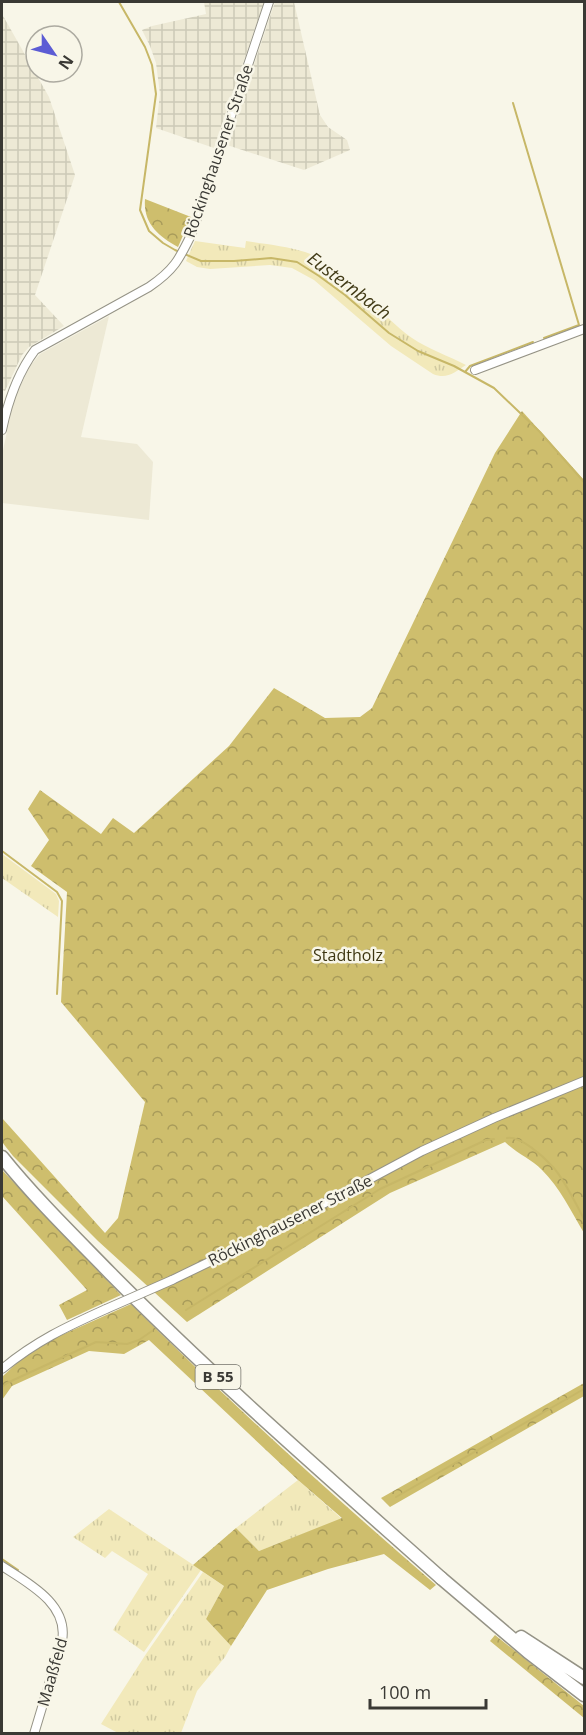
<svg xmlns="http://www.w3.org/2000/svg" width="586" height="1735" viewBox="0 0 586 1735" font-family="'Open Sans',sans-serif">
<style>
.built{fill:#ede9d5}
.industrial{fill:url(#industrial-grid)}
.grass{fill:url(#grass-tufts)}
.forest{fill:url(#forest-crowns)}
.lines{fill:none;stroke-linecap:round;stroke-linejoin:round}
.stream{stroke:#c7b767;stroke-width:2}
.minor-casing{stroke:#959386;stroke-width:10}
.primary-casing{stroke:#959386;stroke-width:15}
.trunk-casing{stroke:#959386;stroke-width:15}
.minor{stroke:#fff;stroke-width:8}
.primary{stroke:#fff;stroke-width:12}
.trunk{stroke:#fff;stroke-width:12}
.minor-bridge-casing{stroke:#959386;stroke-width:10;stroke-linecap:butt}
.minor-bridge{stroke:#fff;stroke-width:8}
.labels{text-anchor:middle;stroke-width:5;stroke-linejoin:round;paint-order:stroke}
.shield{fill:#f8f6e8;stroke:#73726a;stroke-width:1.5}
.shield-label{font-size:15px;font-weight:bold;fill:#3a3934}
.street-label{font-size:16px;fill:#3a3934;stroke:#f8f6e8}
.park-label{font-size:16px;fill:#3d3612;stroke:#f8f6e8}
.water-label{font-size:18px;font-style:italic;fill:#423b17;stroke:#f8f6e8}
</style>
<defs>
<pattern id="industrial-grid" width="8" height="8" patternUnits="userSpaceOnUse" patternTransform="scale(1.5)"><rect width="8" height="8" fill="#ede9d5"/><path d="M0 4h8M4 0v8" fill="none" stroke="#ccc9b7"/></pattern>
<pattern id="grass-tufts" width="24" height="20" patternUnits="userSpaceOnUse" patternTransform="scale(1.5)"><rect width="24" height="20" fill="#f2e9ba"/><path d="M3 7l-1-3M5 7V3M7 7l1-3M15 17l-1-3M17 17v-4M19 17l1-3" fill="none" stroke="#d0c9a0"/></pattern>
<pattern id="forest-crowns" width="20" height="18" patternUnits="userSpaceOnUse" patternTransform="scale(1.5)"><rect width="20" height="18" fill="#cebe6d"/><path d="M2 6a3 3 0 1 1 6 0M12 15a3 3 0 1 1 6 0" fill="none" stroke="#a89b5a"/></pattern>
</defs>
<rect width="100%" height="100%" fill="#f8f6e8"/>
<!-- built -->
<path class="built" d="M109,316L81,437L137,444L153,462L149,520L2,503V455L14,399L30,366L40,354Z"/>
<!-- industrial -->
<path class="industrial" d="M204,2H264L214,148L156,128L160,94L156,63L150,46L142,30L152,26L206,14Z
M275,2H294L320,115L328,127L347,140L350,150L304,170L227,145Z
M2,14L49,97L75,175L35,295L64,326L29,347L22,355L5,391L2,390Z"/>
<!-- grass -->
<path class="grass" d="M195,241L245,248L246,241C266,244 286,246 305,252C345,266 378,314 412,338C428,349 449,356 466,365C455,372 447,380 433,374L391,346L314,280L292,268L270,265L210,269L197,267L186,261Z
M2,854L56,894L59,901L58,917L2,878Z
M298,1480L342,1519L259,1551L236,1528Z
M109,1509L201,1570L144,1652L113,1630L148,1574L112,1551L105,1558L73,1537Z
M203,1572L224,1586L206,1619L231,1646L225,1657L197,1691L181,1733H118L101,1724L146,1654Z"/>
<!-- forest -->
<path class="forest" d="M145,199L191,217L178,247C158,236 143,223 145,199Z
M522,411L584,480V1233C571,1211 560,1188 542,1170C531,1159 516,1153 505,1142L390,1193L187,1322L98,1241L13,1156L2,1142V1118L105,1233L118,1218L145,1102L61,1002L67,892L31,866L49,840L28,809L40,790L101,834L113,818L134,833L229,746L274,688L325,718L360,717L372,708L495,453Z
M2,1170L121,1295L67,1320L59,1305L87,1290L2,1196Z
M131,1304C229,1402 331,1494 436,1585L430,1590L384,1554L328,1569L267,1590L231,1646L206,1619L224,1586L193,1565L236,1528L259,1551L342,1518L298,1480L149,1340L124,1354L89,1351L12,1386L2,1400V1377L20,1360L55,1338Z
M584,1383V1396L390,1507L381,1498Z
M495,1635L584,1706V1718L490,1641Z"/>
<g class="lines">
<!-- stream -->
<path class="stream" d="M119,2L145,47L152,65L156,94L140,210L149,231L163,243L175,250L201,261H234L271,258L297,262L319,276L345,295L389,333L418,351L454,366L494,388L540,432L584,482
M513,103L579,325L544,338
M465,372L470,366L533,342
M2,851L57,892L62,901L57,994
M507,1138C521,1136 543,1156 553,1167C564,1179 576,1204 584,1219
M186,1310L380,1189L486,1140L494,1139
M2,1387L7,1383L96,1342L127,1344L139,1340L152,1331
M396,1497L584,1389
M2,1559L18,1570"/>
<!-- minor casing -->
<g class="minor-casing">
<path id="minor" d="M475,370L584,329
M2,430C8,401 17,374 35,350L149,287C174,270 179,260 192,233L269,2
M172,1280L265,1235L422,1151L494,1118L584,1081
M2,1369C36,1341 66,1327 106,1309
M2,1566C28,1583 69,1604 62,1641L34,1734"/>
</g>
<!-- primary casing -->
<g class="primary-casing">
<path id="primary" d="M2,1157C35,1198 73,1235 110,1273C216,1380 329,1478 441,1578"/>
</g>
<!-- trunk casing -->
<g class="trunk-casing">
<path id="trunk" d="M441,1578L528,1652L584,1695
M521,1637L584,1678"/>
</g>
<!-- minor -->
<use href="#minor" class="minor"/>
<!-- primary -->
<use href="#primary" class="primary"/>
<!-- trunk -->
<use href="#trunk" class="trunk"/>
<!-- minor-bridge casing -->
<g class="minor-bridge-casing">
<path id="minor-bridge" d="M106,1309L172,1280"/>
</g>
<!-- minor-bridge -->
<use href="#minor-bridge" class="minor-bridge"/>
</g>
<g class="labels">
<!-- shield labels -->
<rect class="shield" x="195.5" y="1365" width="45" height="24" rx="4.5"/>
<g class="shield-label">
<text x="218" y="1382">B 55</text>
</g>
<!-- street labels -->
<g class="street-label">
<text transform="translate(218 151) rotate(-71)" y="6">Röckinghausener Straße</text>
<text transform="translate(290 1220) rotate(-27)" y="6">Röckinghausener Straße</text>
<text transform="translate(52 1672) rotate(-74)" y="6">Maaßfeld</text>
</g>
<!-- park labels -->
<g class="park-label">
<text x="348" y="961">Stadtholz</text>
</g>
<!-- water labels -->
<g class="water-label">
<text transform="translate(349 286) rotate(37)" y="6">Eusternbach</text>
</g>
</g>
<!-- border -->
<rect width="586" height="1735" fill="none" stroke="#3a3934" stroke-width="6"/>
<!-- north arrow -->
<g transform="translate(54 54) rotate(125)"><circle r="28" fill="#f8f6e8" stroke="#acaaa0" stroke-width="1.5"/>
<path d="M0-4.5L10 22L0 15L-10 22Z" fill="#5c5cd4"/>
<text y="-9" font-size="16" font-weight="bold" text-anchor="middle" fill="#3a3934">N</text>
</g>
<!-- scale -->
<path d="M370 1699v9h116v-9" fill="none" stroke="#3a3934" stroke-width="3"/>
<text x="379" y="1699" font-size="18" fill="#3a3934" stroke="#f8f6e8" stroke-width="4.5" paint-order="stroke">100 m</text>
</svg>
